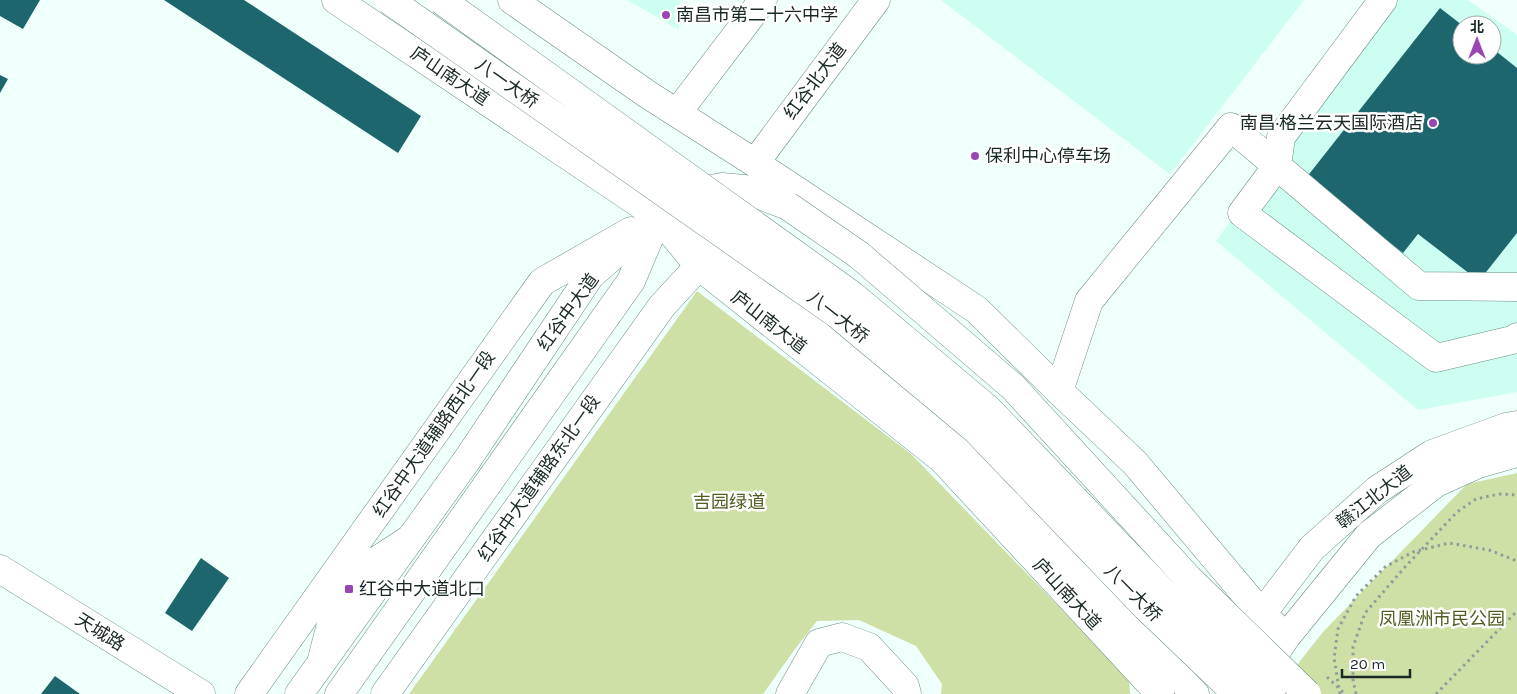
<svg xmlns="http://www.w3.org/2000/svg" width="1517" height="694" viewBox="0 0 1517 694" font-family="Karla,'Noto Sans SC',sans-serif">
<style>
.built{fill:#ccfef1;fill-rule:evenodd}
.green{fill:#cfe0a6}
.building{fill:#1d666d}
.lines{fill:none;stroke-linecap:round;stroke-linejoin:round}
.minor-casing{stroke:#688e84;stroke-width:29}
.major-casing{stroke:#688e84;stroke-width:29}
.path{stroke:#8e9e9a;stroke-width:3;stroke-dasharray:2.5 4;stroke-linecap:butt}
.minor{stroke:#fff;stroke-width:28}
.major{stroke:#fff;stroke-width:28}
.major-bridge-casing{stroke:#688e84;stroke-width:29;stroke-linecap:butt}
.highway-bridge-casing{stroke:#688e84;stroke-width:29;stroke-linecap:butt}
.path-bridge{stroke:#8e9e9a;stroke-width:3;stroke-dasharray:2.5 4;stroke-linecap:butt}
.major-bridge{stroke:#fff;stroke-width:28}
.highway-bridge{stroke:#fff;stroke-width:28}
.poi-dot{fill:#9946b4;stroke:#fff;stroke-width:2}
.labels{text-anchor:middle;stroke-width:5;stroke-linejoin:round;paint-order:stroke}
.poi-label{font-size:18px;fill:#192925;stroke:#fff;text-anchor:start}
.street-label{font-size:18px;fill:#192925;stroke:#fff}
.park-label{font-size:18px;fill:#505f21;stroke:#fff}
</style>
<rect width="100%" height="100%" fill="#effffb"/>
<!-- built -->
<path class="built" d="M628,0H680L679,30Z
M941,0H1304L1170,174Z
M1396,0H1468L1517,35V392L1418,410L1216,241ZM1462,25H1492V55H1462Z"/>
<!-- green -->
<path class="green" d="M697,291L911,454L1129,679L1130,694H941L942,684L916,646L859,620L817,621L795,649L763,694H409Z
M1517,473V694H1274L1323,632L1467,484Z"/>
<!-- building -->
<path class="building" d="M0,0H40L23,29L0,16Z
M164,0H244L421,116L398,153Z
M1440,8L1462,25V55H1492V48L1517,68V233L1479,281L1418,234L1403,253L1306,178Z
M0,75L8,79L0,93Z
M201,558L229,578L192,631L165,613Z
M55,676L80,694H41Z"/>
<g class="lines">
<!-- minor casing -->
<g class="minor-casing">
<path id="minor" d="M1383,0L1281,137L1277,166L1242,213L1436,358L1516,339L1517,337
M670,225L741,274
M1059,391L1089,301L1231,127L1419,286L1517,287
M0,569L201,694
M321,663L330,628L364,569L410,539
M249,694L542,282L631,231
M385,694L662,306L699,266
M790,694L819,643L842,637L869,647L905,686L907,694"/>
</g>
<!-- major casing -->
<g class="major-casing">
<path id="major" d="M336,0L658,216L699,266L942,459L1160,694
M512,0L647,94L755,163L977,310L1059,391L1135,463L1261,613L1286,637
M677,113L763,0
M755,163L876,0
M741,274L821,330L961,450L1195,694
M1251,628L1312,548L1377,490L1432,454L1506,427L1517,425
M1276,652L1286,637L1369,535L1436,483L1478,464L1517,453
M299,694L467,460L590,276L658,216L692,193L722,187L744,189L788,206
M339,694L631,281L656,222"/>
</g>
<!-- path -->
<path class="path" d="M1327,677L1345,694
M1356,694L1353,680V647L1365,613L1405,567L1457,512L1476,499L1499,494L1517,495
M1436,694L1517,611"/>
<!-- minor -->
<use href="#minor" class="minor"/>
<!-- major -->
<use href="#major" class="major"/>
<!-- major-bridge casing -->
<g class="major-bridge-casing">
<path id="major-bridge" d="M788,206L859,255L1013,387L1189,579L1307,694"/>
</g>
<!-- highway-bridge casing -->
<g class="highway-bridge-casing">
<path id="highway-bridge" d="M389,0L837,314L975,429L1146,607L1237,694
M441,0L852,295L988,409L1166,595L1271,694"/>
</g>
<!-- path-bridge -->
<path class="path-bridge" d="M1340,694L1334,658L1338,629L1356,596L1385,567L1413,552L1449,543L1489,550L1517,561"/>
<!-- major-bridge -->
<use href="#major-bridge" class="major-bridge"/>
<!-- highway-bridge -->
<use href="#highway-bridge" class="highway-bridge"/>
</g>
<!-- markers -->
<g class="poi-dot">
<circle cx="666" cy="15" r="5"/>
<circle cx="1433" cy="123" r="5"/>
<circle cx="975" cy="156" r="5"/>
<rect x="344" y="584" width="10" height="10" rx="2.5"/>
</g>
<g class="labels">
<!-- poi labels -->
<g class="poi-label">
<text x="676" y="21">南昌市第二十六中学</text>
<text x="1423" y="129" text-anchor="end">南昌·格兰云天国际酒店</text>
<text x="985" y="162">保利中心停车场</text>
<text x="359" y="595">红谷中大道北口</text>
</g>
<!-- street labels -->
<g class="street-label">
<text transform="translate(450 76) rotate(34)" y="6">庐山南大道</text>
<text transform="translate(815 81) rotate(-53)" y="6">红谷北大道</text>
<text transform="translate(507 83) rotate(35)" y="6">八一大桥</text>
<text transform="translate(568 312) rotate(-54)" y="6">红谷中大道</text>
<text transform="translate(838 317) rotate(38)" y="6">八一大桥</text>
<text transform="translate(769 322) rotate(38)" y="6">庐山南大道</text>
<text transform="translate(434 434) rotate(-55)" y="6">红谷中大道辅路西北一段</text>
<text transform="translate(539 478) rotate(-55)" y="6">红谷中大道辅路东北一段</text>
<text transform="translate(1374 497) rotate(-38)" y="6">赣江北大道</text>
<text transform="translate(1133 593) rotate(45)" y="6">八一大桥</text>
<text transform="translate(1067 594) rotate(47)" y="6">庐山南大道</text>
<text transform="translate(100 632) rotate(32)" y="6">天城路</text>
</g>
<!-- park labels -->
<g class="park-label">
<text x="729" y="508">吉园绿道</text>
<text x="1442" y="625">凤凰洲市民公园</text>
</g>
</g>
<!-- north arrow -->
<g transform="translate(1477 40)"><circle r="24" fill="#ffffff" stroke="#a3a9a8"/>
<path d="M0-4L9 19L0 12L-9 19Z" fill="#9946b4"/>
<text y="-8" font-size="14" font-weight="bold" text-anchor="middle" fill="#192925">北</text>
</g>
<!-- scale -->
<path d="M1342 669v8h68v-8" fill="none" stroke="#192925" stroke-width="2.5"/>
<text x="1350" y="669" font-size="15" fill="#192925" stroke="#ffffff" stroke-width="4" paint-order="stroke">20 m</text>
</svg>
